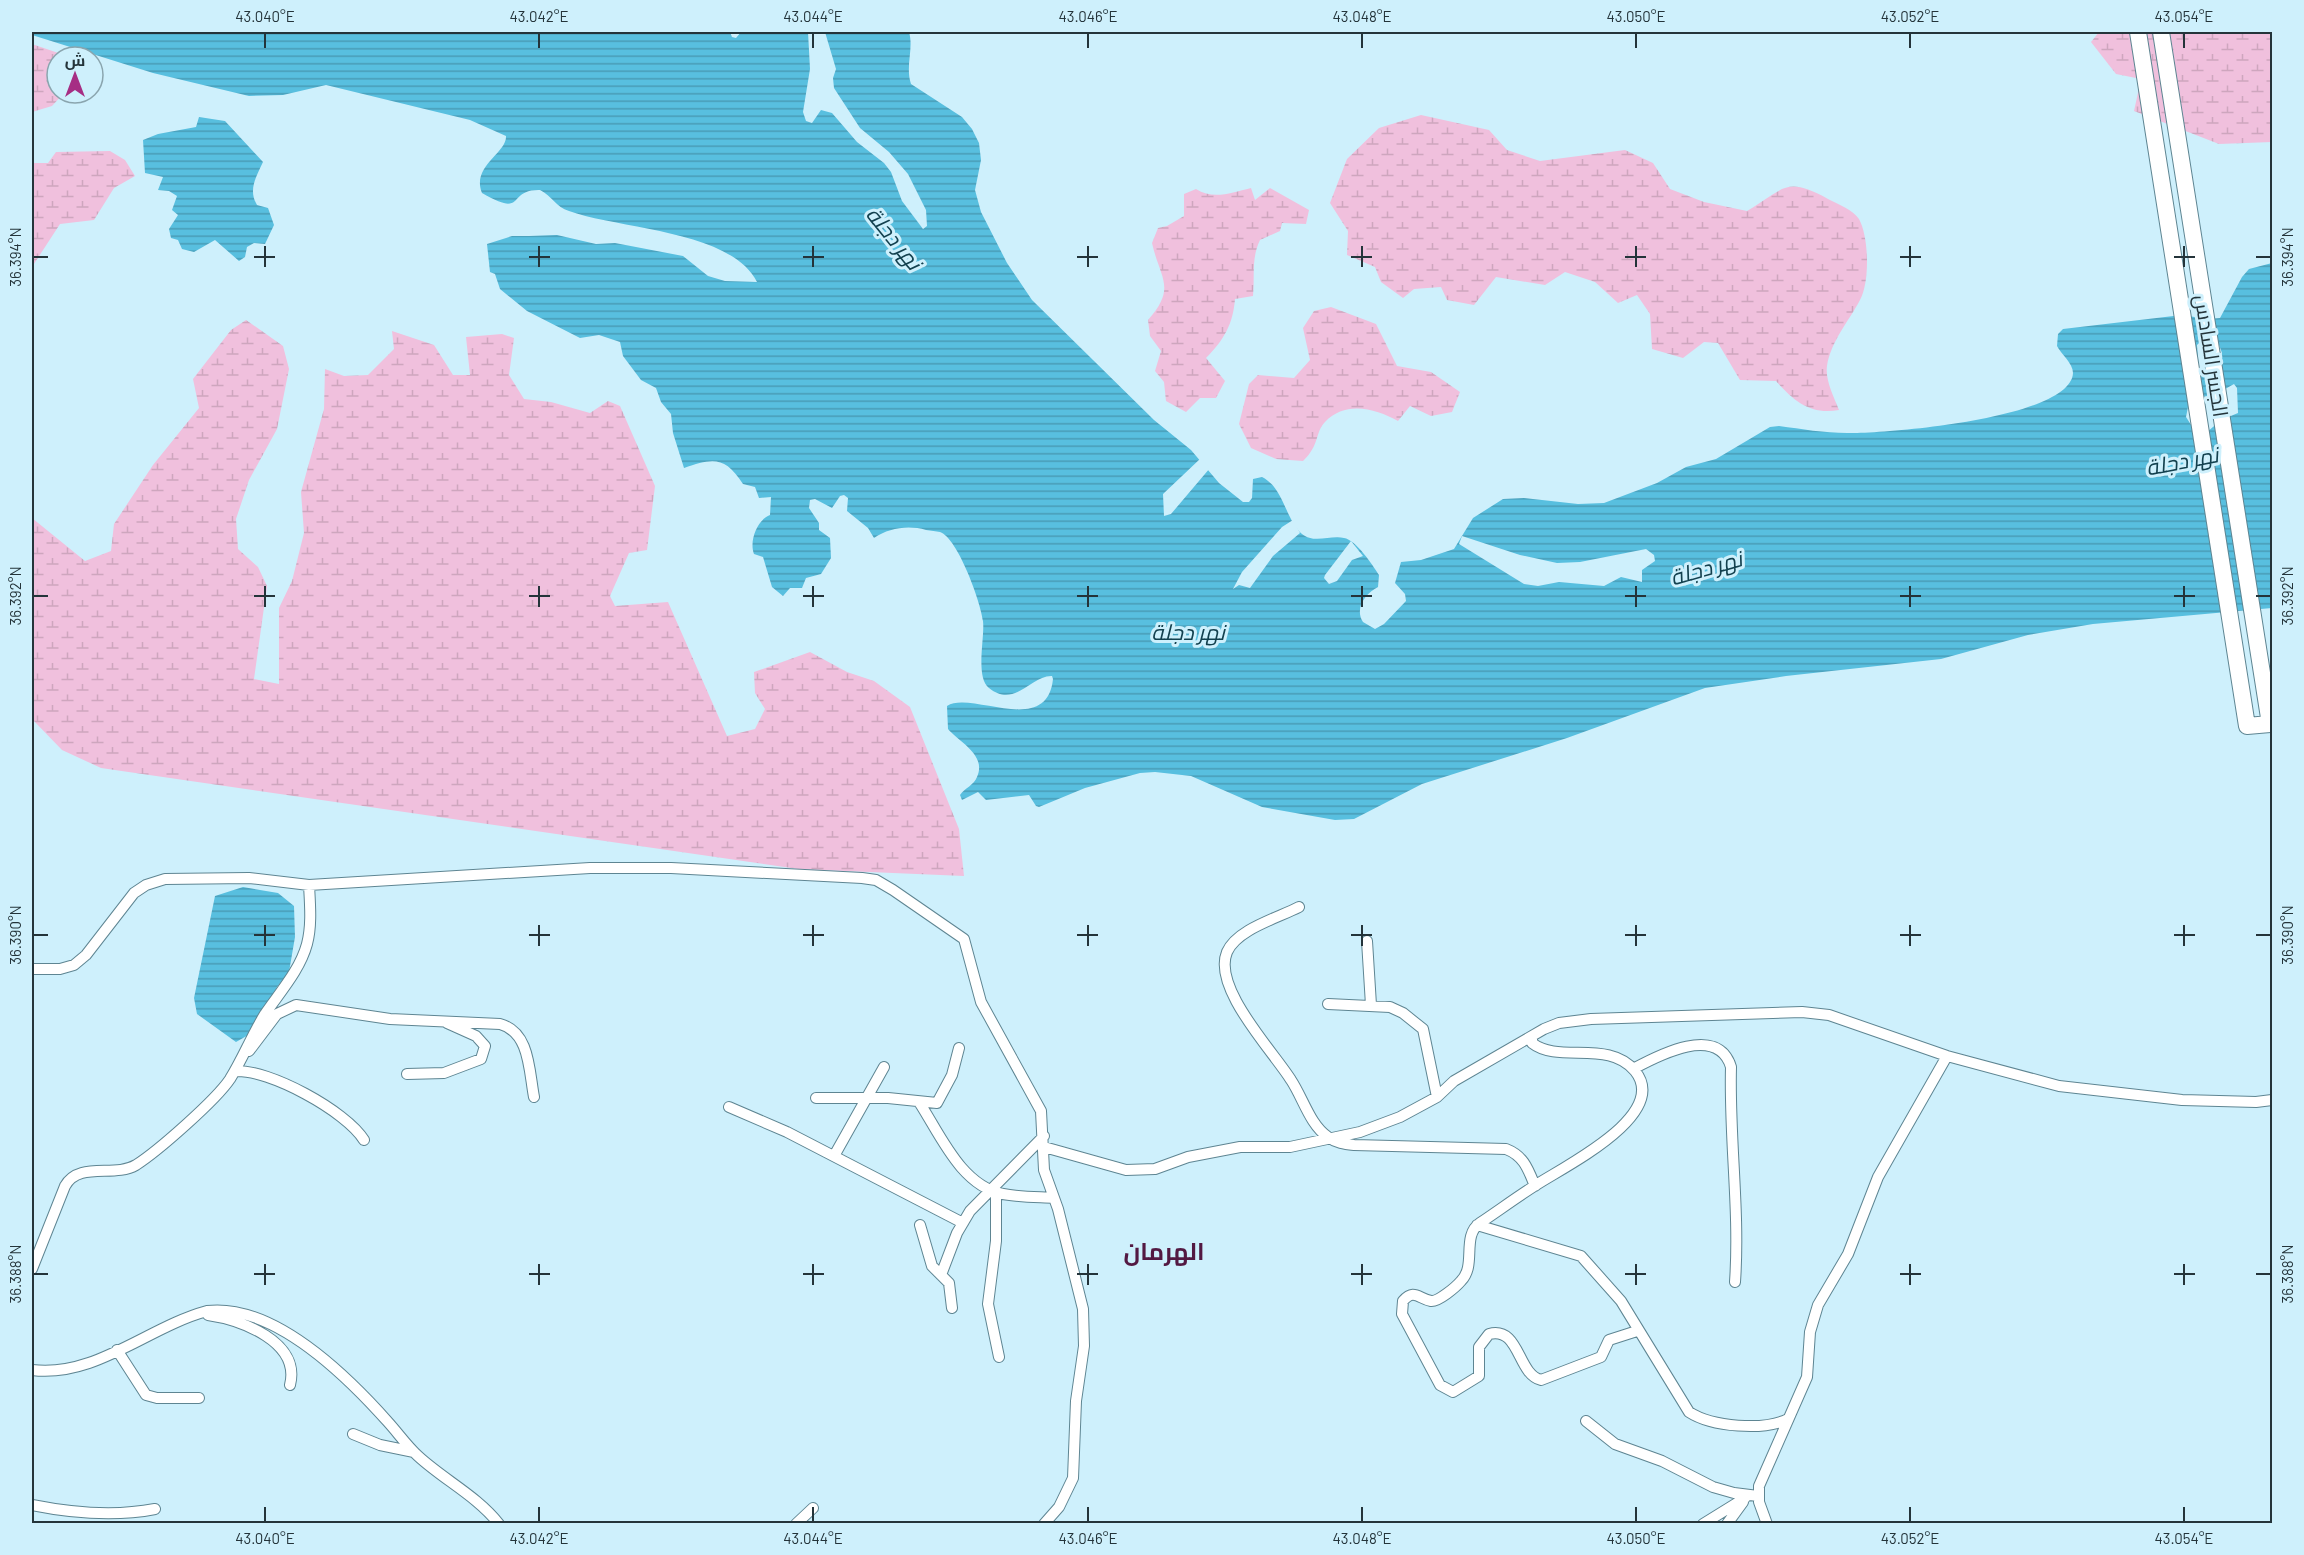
<svg xmlns="http://www.w3.org/2000/svg" width="2304" height="1555" viewBox="0 0 2304 1555" font-family="Barlow,Cairo,sans-serif">
<style>
.wetland{fill:url(#wetland-marsh)}
.water{fill:url(#water-rules);fill-rule:evenodd}
.pier{fill:#cef0fc}
.lines{fill:none;stroke-linecap:round;stroke-linejoin:round}
.minor-casing{stroke:#5e8592;stroke-width:12}
.highway-casing{stroke:#5e8592;stroke-width:18}
.minor{stroke:#fff;stroke-width:10}
.highway{stroke:#fff;stroke-width:16}
.ticks{fill:none;stroke:#24343a;stroke-width:2}
.labels{text-anchor:middle;stroke-width:6;stroke-linejoin:round;paint-order:stroke}
.street-label{font-size:21px;fill:#24343a;stroke:#cef0fc}
.water-label{font-size:22px;font-style:italic;fill:#13414f;stroke:#cef0fc}
.quarter-label{font-size:24px;font-weight:bold;fill:#531942;stroke:#cef0fc}
.neatline{fill:none;stroke:#24343a;stroke-width:2}
.ticks-label{font-size:15px;text-anchor:middle;fill:#24343a}
</style>
<defs>
<pattern id="wetland-marsh" width="20" height="14" patternUnits="userSpaceOnUse" patternTransform="scale(1.5)"><rect width="20" height="14" fill="#f0c0dd"/><path d="M1 5h8M5 5V1M11 12h8M15 12V8" fill="none" stroke="#cea6be"/></pattern>
<pattern id="water-rules" width="6" height="5" patternUnits="userSpaceOnUse" patternTransform="scale(1.5)"><rect width="6" height="5" fill="#58bfdf"/><path d="M0 2.5h6" fill="none" stroke="#499cb6"/></pattern>
</defs>
<rect width="100%" height="100%" fill="#cef0fc"/>
<!-- wetland -->
<path class="wetland" d="M2099,32H2272V142L2219,144L2134,111L2141,79L2116,74L2091,42Z
M32,44L70,57H57V93H64L52,106L32,112Z
M1421,115L1489,130L1507,150L1540,161L1625,150L1653,163L1670,189L1704,202L1747,211C1785,188 1786,176 1828,199C1838,204 1853,210 1859,219C1869,237 1870,282 1860,300C1849,321 1831,341 1827,366C1825,380 1834,397 1839,410C1810,415 1794,401 1776,381L1740,380L1718,343L1704,342L1683,358L1652,349L1650,314L1637,295L1618,303L1595,282L1565,272L1545,285L1496,277L1474,305L1447,300L1441,287L1414,289L1403,298L1381,282L1375,267L1347,255L1348,231L1330,203L1347,159L1379,128Z
M110,151L125,160L135,176L114,188L94,220L60,224L32,267V163H48L56,152Z
M1251,188L1255,200L1270,188L1309,210L1306,224L1282,223L1280,231L1260,240C1251,259 1255,275 1253,296L1235,299C1233,324 1224,340 1206,358L1225,381L1216,398H1200L1186,412L1166,401L1164,382L1155,371L1161,351L1150,336L1148,320C1177,287 1160,279 1152,243L1158,228L1167,226L1184,216V194L1196,189C1213,200 1231,193 1251,188Z
M1331,307L1376,324L1397,366L1431,372L1460,392L1452,412L1431,416L1410,406L1398,421C1376,409 1346,400 1325,422C1315,432 1320,445 1303,461L1276,459L1251,448L1239,424L1249,384L1258,375L1294,378L1310,360L1303,328L1314,311Z
M246,320L283,346L289,369L277,429L249,480L236,519L238,549L258,567L267,586L254,679L279,684V608L292,581L304,533L301,492L324,409L325,369L344,376L368,375L394,349L392,331L434,345L453,375H470L466,337L502,334L514,338L509,375L524,399L551,402L590,413L608,401L620,406L655,486L647,550L629,553L610,596L615,606L668,602L727,736L755,729L765,709L755,693L754,672L810,652L847,672L874,681L910,707L959,829L964,876L798,869L101,768L62,750L32,719V518L85,561L111,551L114,524L153,465L199,408L193,379L231,330Z"/>
<!-- water -->
<path class="water" d="M32,32H730L732,37L736,38L741,32H808L810,69L803,112L806,121L812,123L821,110L832,113L857,142L884,163L891,172L902,201L923,229L927,226L926,210L908,174L889,152L860,128L834,88L833,78L836,69L825,32H909C914,49 905,66 911,84L962,117L972,129L979,143L981,160L975,190L981,212L1007,263L1032,300L1154,420L1191,450L1219,483L1243,502H1249L1252,498L1253,479L1262,477C1284,488 1285,519 1302,534C1314,544 1330,535 1344,538C1356,540 1372,564 1379,575L1378,587C1366,593 1354,608 1363,622L1375,629L1384,624L1406,601L1405,594L1395,583L1401,562L1421,560L1454,549L1473,518L1503,499L1524,498L1578,504L1604,503L1657,483L1686,467L1716,459L1770,427L1779,426C1802,429 1824,433 1847,433C1883,434 2071,419 2073,373C2073,363 2061,354 2057,346L2058,334L2063,329L2182,315L2207,319L2220,318L2242,277L2249,269L2272,263V608L2093,624L2028,635L1941,659L1786,676L1705,688L1567,738L1422,784L1354,819L1335,820L1262,807L1191,776L1155,772L1140,773L1085,788L1039,807L1036,806L1029,795L986,800L978,792L962,800L960,795C965,788 974,785 977,777C987,755 959,742 948,729L947,706C971,690 1047,738 1053,679L1052,676C1031,675 1015,709 989,688C975,677 985,638 983,621C981,603 958,538 940,532C936,531 931,531 926,530C908,525 889,528 874,538L868,528L847,511L848,498L844,495L840,496L832,508L815,499L810,500L809,508L819,523V530L830,538L831,558L821,574L806,578L802,588H790L783,596L772,587L763,557L754,554C749,541 757,520 770,515L771,497L759,498L755,487L743,484C725,456 713,458 684,468L673,433L671,414L661,402L656,388L641,380L623,356L620,342L599,335L580,338L527,311L500,289L495,274L490,272L487,244L512,236H529L557,235L596,244L615,243L683,256L708,276L725,281L757,282C731,230 618,229 569,211C556,207 552,196 540,190C506,189 527,219 482,193C471,166 507,153 506,136L470,120L326,85L283,95L249,96L153,73L32,35ZM2202,340L2218,342L2222,353L2220,364L2202,372H2199L2197,345ZM2234,384L2237,388L2238,413L2221,420L2206,433L2195,431L2186,417L2189,402L2199,396L2211,397Z
M199,117L225,121L263,162C256,177 248,190 257,205L268,208L274,225L265,244L254,243L247,247L245,257L239,261L215,240L194,252L182,249L178,240L171,238L169,229L178,215L172,210L177,196L169,191L158,190L163,177L145,173L143,140L158,134L196,127Z
M243,887L278,893L294,906L295,937L289,972L277,987L250,1034L236,1042L197,1014L194,998L215,896Z"/>
<!-- pier -->
<path class="pier" d="M1201,458L1210,468L1171,514L1164,516L1163,494Z
M1293,520L1300,533L1273,556L1250,588L1239,585L1233,589L1242,572L1282,527Z
M1462,536L1520,555L1557,563L1580,562L1646,549L1654,555L1655,561L1642,570V582L1621,577L1604,586L1559,582L1538,586L1524,584L1459,544Z
M1351,541L1363,556L1352,560L1337,581L1329,584L1324,578L1325,575Z"/>
<g class="lines">
<!-- minor casing -->
<g class="minor-casing">
<path id="minor" d="M1299,907C1278,918 1237,929 1227,952C1212,988 1273,1051 1291,1080C1303,1098 1310,1125 1328,1137C1336,1143 1345,1144 1354,1145L1506,1149C1524,1156 1528,1169 1535,1186
M1367,941L1371,1005
M32,969H60L74,965L86,955L134,893L146,885L165,879L249,878L309,885L590,868H671L862,878L876,880L893,890L964,939L981,1002L1041,1111L1044,1170L1058,1209L1083,1309L1084,1346L1076,1401L1073,1478L1059,1507L1044,1524
M1328,1004L1390,1007L1403,1013L1423,1029L1437,1097
M1532,1036V1043C1559,1064 1609,1039 1635,1071C1671,1115 1563,1167 1536,1185C1517,1197 1498,1211 1480,1223C1461,1236 1477,1265 1461,1281C1456,1287 1438,1302 1431,1301C1419,1299 1414,1288 1403,1301L1402,1314L1440,1385L1453,1392L1479,1376V1347L1489,1334C1520,1326 1517,1374 1541,1380L1601,1357L1609,1340L1637,1331
M249,1051L277,1014L296,1005L390,1019L500,1024C530,1032 529,1071 534,1097
M1633,1069C1659,1055 1718,1024 1731,1067C1729,1139 1740,1210 1735,1282
M235,1071C269,1069 346,1111 364,1140
M407,1074L444,1073L481,1059L485,1046L476,1036L447,1023
M816,1098H888L937,1103L952,1075L959,1048
M919,1102C940,1134 961,1186 1003,1194C1019,1197 1038,1197 1054,1198
M729,1107L787,1132L963,1223
M1044,1147L1126,1170L1155,1169L1188,1157L1240,1147H1290L1360,1132L1400,1117L1437,1097L1454,1081L1544,1029L1559,1023L1591,1019L1802,1012L1829,1015L1947,1056L2059,1086L2182,1100L2256,1102L2272,1100
M834,1156L884,1067
M996,1192V1241L988,1304L999,1357
M920,1225L932,1266L949,1283L952,1308
M1477,1225L1581,1256L1621,1301L1689,1412C1712,1427 1764,1431 1788,1419
M32,1269L65,1186C79,1161 114,1178 136,1165C158,1151 216,1100 230,1079C243,1058 252,1035 265,1014C280,992 300,970 307,944C312,925 310,904 309,885
M941,1275L957,1233L970,1211L1044,1136
M208,1315C242,1320 301,1342 290,1385
M117,1350L146,1395L157,1398H199
M32,1370C95,1378 148,1327 207,1311C274,1303 347,1376 388,1422C398,1433 407,1446 418,1456C444,1480 477,1496 499,1524
M1586,1421L1615,1444L1662,1461L1713,1487L1734,1493L1758,1496
M353,1434L380,1445L414,1452
M32,1505C72,1513 114,1517 155,1509
M796,1524L813,1508
M1703,1524L1745,1498
M1727,1524L1743,1502
M1767,1524L1759,1502V1486L1807,1377L1810,1332L1818,1305L1848,1254L1878,1177L1947,1056"/>
</g>
<!-- highway casing -->
<g class="highway-casing">
<path id="highway" d="M2138,32L2247,726L2270,724L2161,32"/>
</g>
<!-- minor -->
<use href="#minor" class="minor"/>
<!-- highway -->
<use href="#highway" class="highway"/>
</g>
<!-- ticks -->
<path class="ticks" d="M265,33V48M539,33V48M813,33V48M1088,33V48M1362,33V48M1636,33V48M1910,33V48M2184,33V48M265,246V267M539,246V267M813,246V267M1088,246V267M1362,246V267M1636,246V267M1910,246V267M2184,246V267M33,257H48M254,257H275M529,257H550M803,257H824M1077,257H1098M1351,257H1372M1625,257H1646M1900,257H1921M2174,257H2195M2256,257H2271M265,586V607M539,586V607M813,586V607M1088,586V607M1362,586V607M1636,586V607M1910,586V607M2184,586V607M33,596H48M254,596H275M529,596H550M803,596H824M1077,596H1098M1351,596H1372M1625,596H1646M1900,596H1921M2174,596H2195M2256,596H2271M265,925V946M539,925V946M813,925V946M1088,925V946M1362,925V946M1636,925V946M1910,925V946M2184,925V946M33,935H48M254,935H275M529,935H550M803,935H824M1077,935H1098M1351,935H1372M1625,935H1646M1900,935H1921M2174,935H2195M2256,935H2271M265,1264V1285M539,1264V1285M813,1264V1285M1088,1264V1285M1362,1264V1285M1636,1264V1285M1910,1264V1285M2184,1264V1285M33,1274H48M254,1274H275M529,1274H550M803,1274H824M1077,1274H1098M1351,1274H1372M1625,1274H1646M1900,1274H1921M2174,1274H2195M2256,1274H2271M265,1507V1522M539,1507V1522M813,1507V1522M1088,1507V1522M1362,1507V1522M1636,1507V1522M1910,1507V1522M2184,1507V1522"/>
<g class="labels">
<!-- street labels -->
<g class="street-label">
<text transform="translate(2211 356) rotate(81)" y="7">الجسر السادس</text>
</g>
<!-- water labels -->
<g class="water-label">
<text transform="translate(894 238) rotate(51)" y="8">نهر دجلة</text>
<text transform="translate(2182 461) rotate(-11)" y="8">نهر دجلة</text>
<text transform="translate(1706 568) rotate(-16)" y="8">نهر دجلة</text>
<text x="1188" y="640">نهر دجلة</text>
</g>
<!-- quarter labels -->
<g class="quarter-label">
<text x="1164" y="1260">الهرمان</text>
</g>
</g>
<!-- border -->
<rect width="2304" height="1555" fill="none" stroke="#cef0fc" stroke-width="66"/>
<!-- north arrow -->
<g transform="translate(75 75)"><circle r="28" fill="#cef0fc" stroke="#8aa5ae" stroke-width="1.5"/>
<path d="M0-4.5L10 22L0 15L-10 22Z" fill="#a62e84"/>
<text y="-9" font-size="16" font-weight="bold" text-anchor="middle" fill="#24343a">ش</text>
</g>
<rect x="33" y="33" width="2238" height="1489" class="neatline"/>
<g class="ticks-label">
<text x="265" y="22">43.040°E</text>
<text x="539" y="22">43.042°E</text>
<text x="813" y="22">43.044°E</text>
<text x="1088" y="22">43.046°E</text>
<text x="1362" y="22">43.048°E</text>
<text x="1636" y="22">43.050°E</text>
<text x="1910" y="22">43.052°E</text>
<text x="2184" y="22">43.054°E</text>
<text transform="translate(16 257) rotate(-90)" y="5">36.394°N</text>
<text transform="translate(2288 257) rotate(-90)" y="5">36.394°N</text>
<text transform="translate(16 596) rotate(-90)" y="5">36.392°N</text>
<text transform="translate(2288 596) rotate(-90)" y="5">36.392°N</text>
<text transform="translate(16 935) rotate(-90)" y="5">36.390°N</text>
<text transform="translate(2288 935) rotate(-90)" y="5">36.390°N</text>
<text transform="translate(16 1274) rotate(-90)" y="5">36.388°N</text>
<text transform="translate(2288 1274) rotate(-90)" y="5">36.388°N</text>
<text x="265" y="1544">43.040°E</text>
<text x="539" y="1544">43.042°E</text>
<text x="813" y="1544">43.044°E</text>
<text x="1088" y="1544">43.046°E</text>
<text x="1362" y="1544">43.048°E</text>
<text x="1636" y="1544">43.050°E</text>
<text x="1910" y="1544">43.052°E</text>
<text x="2184" y="1544">43.054°E</text>
</g>
</svg>
